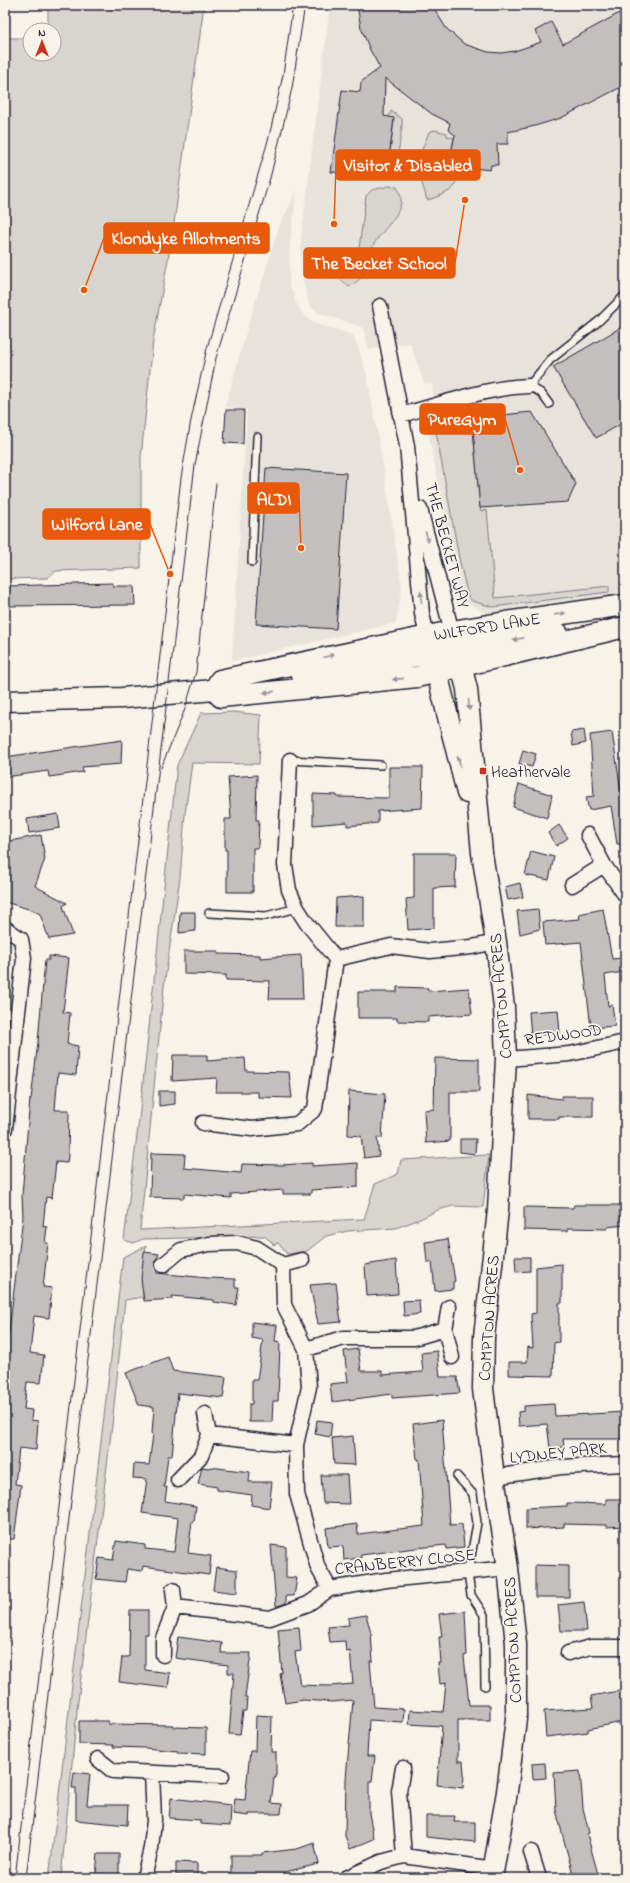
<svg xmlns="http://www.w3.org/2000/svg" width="630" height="1883" viewBox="0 0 630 1883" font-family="'Indie Flower',sans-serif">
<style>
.built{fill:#e7e3db}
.green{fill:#d8d5cf;stroke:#7d7c85}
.building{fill:#c2bfbd;stroke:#22223b}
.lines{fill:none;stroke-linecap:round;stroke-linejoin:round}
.lane-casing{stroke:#22223b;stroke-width:10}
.street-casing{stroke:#22223b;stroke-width:17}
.secondary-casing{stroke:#22223b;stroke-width:23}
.lane{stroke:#f7f3e8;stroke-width:7}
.street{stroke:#f7f3e8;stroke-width:14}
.secondary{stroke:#f7f3e8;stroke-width:20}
.tram{stroke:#22223b;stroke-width:1}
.oneway{fill:#97959a}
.poi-dot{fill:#c8321e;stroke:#f7f3e8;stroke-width:1.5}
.labels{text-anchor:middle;stroke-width:3.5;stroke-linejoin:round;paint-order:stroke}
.street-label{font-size:17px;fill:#22223b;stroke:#f7f3e8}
.poi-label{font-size:17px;fill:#22223b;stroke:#f7f3e8;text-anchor:start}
.leader{fill:none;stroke:#e8590c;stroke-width:1.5}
.callout-dot{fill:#e8590c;stroke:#f7f3e8;stroke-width:1.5}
.callout{fill:#e8590c;stroke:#e8590c;stroke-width:1.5}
.callout-label{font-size:18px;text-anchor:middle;font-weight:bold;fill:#fff}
</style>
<rect width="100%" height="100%" fill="#f7f3e8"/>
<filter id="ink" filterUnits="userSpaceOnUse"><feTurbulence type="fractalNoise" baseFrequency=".025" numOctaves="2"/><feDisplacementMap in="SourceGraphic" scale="8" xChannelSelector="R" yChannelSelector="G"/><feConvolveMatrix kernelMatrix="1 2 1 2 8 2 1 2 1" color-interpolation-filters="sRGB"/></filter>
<g filter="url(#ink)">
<!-- built -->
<path class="built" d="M330,5H625V595L574,605L489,615L467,602L459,594L428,430L429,421L435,415L432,396L433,385L424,383L410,343L369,350L364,331L361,327L319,313L309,305L301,274V239Z
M297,190L290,244L289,286L294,294L296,303L304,315L312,322L353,335L358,347L367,376L383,465L402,587L396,623L232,661L247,409L225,407L250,319L279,227Z"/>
<!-- green -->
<path class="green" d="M48,5H204L172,238L153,341L141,457V568L56,571L47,578L5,579V38H30V54H54V30H48Z
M391,111L402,119C403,126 396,168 394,174L381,176L383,164L388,166L394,121L389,117Z
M434,130L447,133V136L454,138L450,157L441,165L422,156L421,152L429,132Z
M424,170L431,171L455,178C456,181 456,185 454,187C450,192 433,199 427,200L420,176Z
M389,186L397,187C412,210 382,227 373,246C370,254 369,265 366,273C363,278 354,283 349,287L337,276V270L353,267L358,256L366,196L372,190Z
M471,415L472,418L480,508L481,511L487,510L495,598L609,586V592L493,607L472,601L468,596L460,563L436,432L437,427Z
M233,712L261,715L259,764L192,763L185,814L180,878L164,986L140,1230L364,1219L375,1184L398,1174L401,1160L489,1155L483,1207L453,1206L438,1210L420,1219L396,1228L348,1231L326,1236L307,1251L287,1254L278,1243L273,1245L272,1242L264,1236L143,1239L134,1243L124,1240L140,1111L177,765L201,713Z
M146,1246L142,1283L143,1297L125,1300L112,1425L78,1701L61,1878H49L123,1257Z"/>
<!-- building -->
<path class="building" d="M357,5H432L446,28L464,44L488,52L501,53L515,51L541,42L535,31L551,22L563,44L625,10V85L561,118L535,126L508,132V144H497L498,165H491L490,170L455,166L456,158L450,157L455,135L448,130L450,123L432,114L385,78L384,116L394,118L388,167L383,166L381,176L331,172L342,90L360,92L361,82L380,68L370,50L361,28Z
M625,325V422L596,438L553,367Z
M226,410H244L243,444L224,443Z
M532,412L576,484L568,502L480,508L472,418Z
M266,468L346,473L336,629L256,624Z
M113,583V586H134L135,605L5,606V586Z
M584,730L586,743L573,746L571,732Z
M612,732L621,791H625V844H617L611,806L589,810L586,797L594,796L590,735Z
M122,740L121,764L82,767L83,772L49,777L48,771L5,777V757Z
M523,750L536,754L532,767L519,764Z
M389,767H423L422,808L378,811V823L347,826V822L313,825V794L337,795V797L389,798Z
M257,775L256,820H259L258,848H253V892H227V850H225V819H231L228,777Z
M519,784L552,795L547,818L513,807Z
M58,814L60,828L29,833L27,819Z
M559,825L568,838L556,846L548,833Z
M41,835L45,859L35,886L67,903L63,906L73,935L49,939L40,914L32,910L5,902V842Z
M531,851L554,857L549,880L525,875Z
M414,853H456L455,887L434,888V928L408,930L406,899L414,898Z
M520,883L523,897L508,900L505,887Z
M364,896V927H335L336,898Z
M538,909L540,929L520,934L517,911Z
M603,909L612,959L621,958L623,972L605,975L608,1006L612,1005L615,1026L591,1028L581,942L545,945L543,922L580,919L579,914Z
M180,912H195V931L179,933Z
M184,951H218V954L260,955V958L301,955L303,999H269L270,981L226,980V975L184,974Z
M49,956L69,958L63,1012L70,1013L67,1044L78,1046L76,1075L58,1073L55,1110H69L68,1155L67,1163L56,1162L52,1198L46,1197L43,1226L47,1227L45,1243H48L43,1287L52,1288L49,1318L34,1316L30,1353L44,1355L41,1383L27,1382L24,1409L32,1410L31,1420L38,1421L36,1450L19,1448L15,1484L21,1485L14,1539H5V1363L23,1217L22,1195L30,1099H31L38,1042L45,960H49Z
M397,987L428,988V991L469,988L472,1014L428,1017V1022L397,1021V1018H358V992H397Z
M558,1010L560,1033L531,1036L529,1012Z
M173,1055H207V1061L245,1058L246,1071L289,1072L292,1098L258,1097V1092H216L217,1078L172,1081Z
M435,1058L479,1059V1092H450V1141L426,1143L424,1110L434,1109Z
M159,1091H175V1104L159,1106Z
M349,1091L385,1094L382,1138L377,1137L379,1156L364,1158L361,1136L348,1135Z
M528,1095L562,1099V1096H593V1117H559V1119H528Z
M460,1139H476L475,1154L460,1152Z
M151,1153L185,1154L184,1168L241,1173L242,1164L281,1165L312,1163V1166L358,1163V1187L311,1190V1194H283V1190L231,1194V1198L184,1194V1198L150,1197Z
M574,1205H625V1225L607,1227V1229L568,1228V1231L524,1230V1207L573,1208Z
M448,1239L455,1281L453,1282V1289L435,1291L432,1262H427L425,1242Z
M144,1252L159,1254L155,1262L157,1273L208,1278L235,1279V1287H239L236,1305L214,1302V1300L172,1296L173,1299L144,1301L141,1279Z
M515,1257H530V1271L516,1272Z
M396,1260L398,1294L367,1296L365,1265Z
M562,1264V1303H559V1342L554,1343L553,1376L509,1375V1362H527L528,1347L533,1348L531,1314L536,1313V1267Z
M336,1283L341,1322L318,1324L310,1285Z
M419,1300L420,1314L404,1316L403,1301Z
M252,1322L277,1325L275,1341L280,1342L278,1401H273L272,1422H249V1404H252V1380H257L263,1340L252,1338Z
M358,1349L361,1371H382V1375L423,1372L421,1353L437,1351L440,1377H457L460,1393L392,1398V1394L332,1402L330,1384L348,1382L344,1351Z
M168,1357L173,1371L226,1377L223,1398L178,1393L172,1456H168L164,1487H167L165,1501L196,1506L194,1521H192L188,1553L211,1556L209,1575L143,1566L142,1571L127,1569L125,1582L96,1579L99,1558L113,1560L116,1541L145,1545V1549L174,1552L178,1518L142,1513L147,1479L133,1478L134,1464L149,1465L153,1434L152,1433L154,1407L139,1405L126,1373Z
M554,1404L555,1416L625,1412V1439H563L564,1447L550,1448L547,1424L519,1426L518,1412L524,1411V1406Z
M317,1420L332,1422L330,1437L315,1434Z
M442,1420L450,1525L462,1524L464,1547L447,1549L446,1545L416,1548L361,1555V1558L344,1560L343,1546L328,1547L326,1528L357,1524L358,1534L424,1526L419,1459H417L413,1424Z
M353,1436L355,1465L334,1464L332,1438Z
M202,1467L209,1468L210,1467L250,1472L249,1482H272L269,1508L251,1505L252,1495L217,1490V1487L198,1484Z
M321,1475H347L349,1504L323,1503Z
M606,1499H625V1526L606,1527V1525L564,1524V1527L526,1529V1508L567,1506V1503L606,1504Z
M271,1545L286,1547V1577L297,1578L294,1596H286V1603L278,1606H276Z
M535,1565L569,1566V1597H535Z
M216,1567L237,1570V1593L213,1590Z
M584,1602L587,1631H561L558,1605Z
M130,1610H148V1634H145V1670L170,1673L168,1688L119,1682L122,1657H129Z
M465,1611L467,1655L464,1656L469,1705H490V1720H458V1761H463L464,1774L463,1788L437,1785L442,1726L409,1724L410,1710L443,1712L446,1683L440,1684L438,1663H441L439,1637H442L439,1614Z
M366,1615L371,1633L373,1661H370L374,1707L404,1709L403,1722L369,1720L367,1756H375L372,1781H369V1813L374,1839L350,1849L345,1836L346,1779L353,1700L332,1702L303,1700L285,1703L280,1674L282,1673L278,1629L299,1627L301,1651L295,1652L300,1685L330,1686L353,1684L350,1651L346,1652L345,1641L330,1642L328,1627L349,1625L348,1618Z
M178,1637L222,1643L221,1653H251L245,1697H247L246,1711H243L240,1735L229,1734L234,1673H228V1665L175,1658Z
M625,1690V1714L621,1715L622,1722L588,1729V1732L546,1737L544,1711L593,1708L591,1696Z
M256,1715L272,1716L271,1752H276V1778H274L271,1803L282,1804L281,1814H249V1816L233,1814L235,1799L245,1800L250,1751H255Z
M79,1721H108V1724L173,1725V1727L206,1728V1754L178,1753V1751L145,1748L113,1747V1745L79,1744Z
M545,1763L546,1778L533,1779L532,1764Z
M580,1771L583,1808L589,1833L587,1834L599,1878H574L556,1810L554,1773Z
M74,1772L90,1774L87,1805H128L127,1825L76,1820V1788H72Z
M171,1798L231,1805L230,1826L200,1824V1820L169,1818Z
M426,1816H455L454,1822H475V1842L426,1837Z
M314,1843L319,1864L285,1872V1876L231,1878V1855H262V1853L297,1849Z
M98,1854H119V1875L96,1874Z
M176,1862L197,1863V1876L176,1875Z"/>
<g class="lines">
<!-- lane casing -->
<g class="lane-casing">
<path id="lane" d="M549,404L541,393L529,386L550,360L599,321L625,295
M252,562L257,437
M290,760L381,765
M209,913L266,916L297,908
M457,1476L473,1494L477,1523L468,1573L471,1595L484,1615L485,1686"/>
</g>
<!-- street casing -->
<g class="street-casing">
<path id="street" d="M380,306L407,446L422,614L429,644
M400,415C442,405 485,387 529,386
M420,509L454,640
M290,760L285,865L289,890L297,908L306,922L336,959L391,946L430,951L472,947L496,942
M588,835L604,865L625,895
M572,885L604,865
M5,928L21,939L24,958L5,1129
M506,1059L570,1054L625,1042
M203,1123L252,1129L297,1124L315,1109L336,959
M302,1260L283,1265L284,1305L306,1349L309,1387L296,1445L297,1494L318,1568L330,1589L386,1580L508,1568
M163,1265L181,1250L209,1244L237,1243L257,1248L283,1265
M449,1307L445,1329L452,1357
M306,1349L344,1338H414L445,1329
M205,1414L209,1435L296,1445
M494,1477L561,1467L625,1464
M178,1480L201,1456L209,1435
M173,1590L175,1607L270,1618L308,1604L330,1589
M568,1653L591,1647H625
M163,1655V1638L175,1607
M98,1759L113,1771L222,1776
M403,1768L399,1791L404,1856
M531,1852L539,1878
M144,1878L151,1848L154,1820L152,1773
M346,1878L381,1862L404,1856L494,1869"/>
</g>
<!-- secondary casing -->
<g class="secondary-casing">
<path id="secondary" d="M445,644L457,650L557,632
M457,650L467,689L482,853L496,942L504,1007L506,1059L498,1210L484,1337L483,1389L494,1477L508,1568L516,1644V1719L507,1792L492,1878
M434,661L467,793
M302,675L432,654L461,667
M214,690L220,680L452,631L506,622L625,605
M214,690L221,697L417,677L625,627
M5,701L122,698L214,690"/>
</g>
<!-- lane -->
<use href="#lane" class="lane"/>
<!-- street -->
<use href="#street" class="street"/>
<!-- secondary -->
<use href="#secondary" class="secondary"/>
<!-- tram -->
<path class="tram" d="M161,768L185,709L196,672L216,483
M15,1878L181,478L191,420L207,348L269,137L283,75L293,5
M26,1878L195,465L216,358L270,178L283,126L292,88L305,5"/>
</g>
<!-- one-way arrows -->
<defs><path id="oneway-solid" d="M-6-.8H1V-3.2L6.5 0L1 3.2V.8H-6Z"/></defs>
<g class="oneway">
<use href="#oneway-solid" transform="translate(427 537) rotate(75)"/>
<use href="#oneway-solid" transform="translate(421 597) rotate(-95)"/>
<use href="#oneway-solid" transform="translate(560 614) rotate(-8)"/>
<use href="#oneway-solid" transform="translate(518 639) rotate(169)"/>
<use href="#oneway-solid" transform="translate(329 656) rotate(-12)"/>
<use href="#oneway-solid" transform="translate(398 679) rotate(174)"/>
<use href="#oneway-solid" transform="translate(269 692) rotate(174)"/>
<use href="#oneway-solid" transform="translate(469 705) rotate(85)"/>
<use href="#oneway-solid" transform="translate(459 761) rotate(-104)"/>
</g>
</g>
<!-- markers -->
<rect class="poi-dot" x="479" y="767" width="8" height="8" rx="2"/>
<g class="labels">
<!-- street labels -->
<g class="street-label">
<text transform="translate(448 545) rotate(75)" y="6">THE BECKET WAY</text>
<text transform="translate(487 626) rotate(-9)" y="6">WILFORD LANE</text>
<text transform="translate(500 996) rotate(-95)" y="6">COMPTON ACRES</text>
<text transform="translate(563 1034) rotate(-8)" y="6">REDWOOD</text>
<text transform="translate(488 1318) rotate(-86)" y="6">COMPTON ACRES</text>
<text transform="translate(558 1452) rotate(-6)" y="6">LYDNEY PARK</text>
<text transform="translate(405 1561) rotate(-6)" y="6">CRANBERRY CLOSE</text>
<text transform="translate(512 1640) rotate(-93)" y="6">COMPTON ACRES</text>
</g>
<!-- poi labels -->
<g class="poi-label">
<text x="491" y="777">Heathervale</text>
</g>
</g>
<!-- callouts -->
<path class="leader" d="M334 224L336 165M84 290L104 238M465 200L455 263M520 470L505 419M301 548L299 498M170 574L150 524"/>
<g class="callout-dot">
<circle cx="334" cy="224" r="4"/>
<circle cx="84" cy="290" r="4"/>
<circle cx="465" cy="200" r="4"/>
<circle cx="520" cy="470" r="4"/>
<circle cx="301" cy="548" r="4"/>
<circle cx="170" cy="574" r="4"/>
</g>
<g class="callout">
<rect x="336" y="150" width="144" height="30" rx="4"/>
<rect x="104" y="223" width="165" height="30" rx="4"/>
<rect x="304" y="248" width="151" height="30" rx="4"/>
<rect x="420" y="404" width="85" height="30" rx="4"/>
<rect x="248" y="483" width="51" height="30" rx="4"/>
<rect x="43" y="509" width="107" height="30" rx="4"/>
</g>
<g class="callout-label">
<text x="408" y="171">Visitor &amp; Disabled</text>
<text x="186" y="244">Klondyke Allotments</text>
<text x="379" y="269">The Becket School</text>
<text x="462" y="425">PureGym</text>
<text x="274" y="505">ALDI</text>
<text x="97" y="530">Wilford Lane</text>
</g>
<!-- margin -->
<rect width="630" height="1883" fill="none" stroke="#f7f3e8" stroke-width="20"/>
<rect x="10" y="10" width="610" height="1863" fill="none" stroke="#22223b" stroke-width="1.5" filter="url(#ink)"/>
<!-- north arrow -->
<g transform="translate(42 42)"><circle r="19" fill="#f7f3e8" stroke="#a29fa3"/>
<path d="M0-3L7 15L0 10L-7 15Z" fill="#c8321e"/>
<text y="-6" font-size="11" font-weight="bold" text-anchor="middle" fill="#22223b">N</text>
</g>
</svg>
